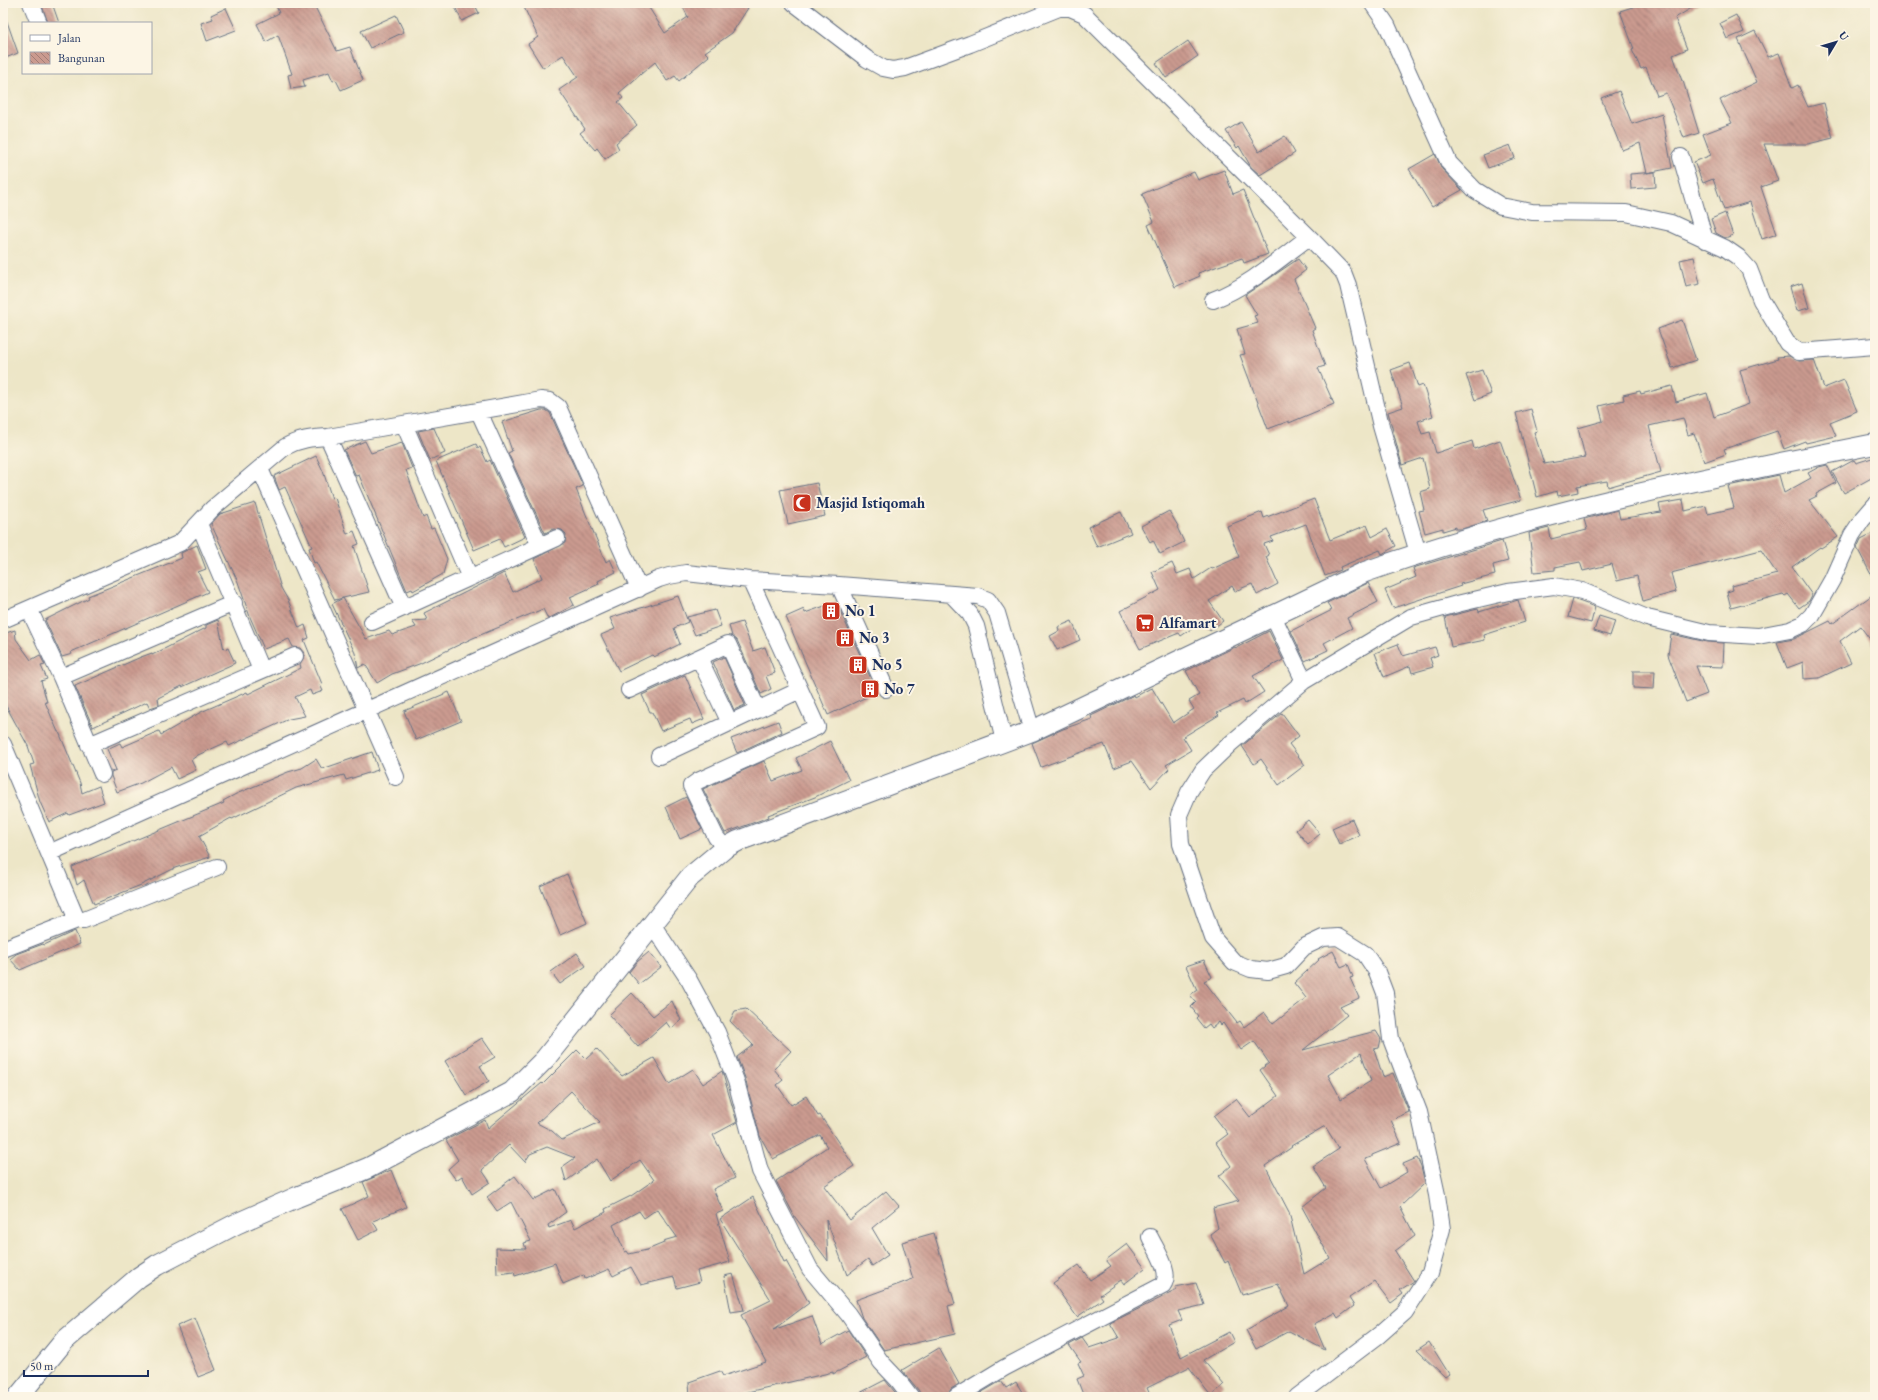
<svg xmlns="http://www.w3.org/2000/svg" width="1878" height="1400" viewBox="0 0 1878 1400" font-family="'EB Garamond',serif">
<style>
.building{fill:url(#building-back-hatch);fill-rule:evenodd}
.lines{fill:none;stroke-linecap:round;stroke-linejoin:round}
.minor-casing{stroke:#646f83;stroke-width:18}
.tertiary-casing{stroke:#646f83;stroke-width:22}
.minor{stroke:#fff;stroke-width:16}
.tertiary{stroke:#fff;stroke-width:20}
.labels{text-anchor:middle;stroke-width:4;stroke-linejoin:round;paint-order:stroke}
.poi-label{font-size:15px;font-weight:bold;fill:#1b2f5e;stroke:#fcf5e5;text-anchor:start}
</style>
<defs>
<pattern id="building-back-hatch" width="6" height="6" patternUnits="userSpaceOnUse"><rect width="6" height="6" fill="#ca9a8f"/><path d="M-1 5l2 2M0 0l6 6M5-1l2 2" fill="none" stroke="#a37e78"/></pattern>
</defs>
<rect width="100%" height="100%" fill="#fcf5e5"/>
<filter id="ink" filterUnits="userSpaceOnUse"><feTurbulence type="fractalNoise" baseFrequency=".025" numOctaves="2"/><feDisplacementMap in="SourceGraphic" scale="8" xChannelSelector="R" yChannelSelector="G"/><feConvolveMatrix kernelMatrix="1 2 1 2 8 2 1 2 1" color-interpolation-filters="sRGB"/></filter>
<filter id="wash" filterUnits="userSpaceOnUse"><feTurbulence type="fractalNoise" baseFrequency=".012" numOctaves="4" result="noise"/><feDisplacementMap in="SourceGraphic" scale="16" xChannelSelector="R" yChannelSelector="G"/><feGaussianBlur stdDeviation="0.9" result="paint"/><feColorMatrix in="noise" values="0 0 0 0 0 0 0 0 0 0 0 0 0 0 0 0 0 1.4 0 .05"/><feComposite in="paint" operator="in"/></filter>
<g filter="url(#wash)">
<rect width="100%" height="100%" fill="#ede6c7"/>
<g id="blocks">
<!-- building -->
<path class="building" d="M41,3H52L59,23H48Z
M275,3H313L337,51L350,47L363,80L341,90L336,80L333,81L329,72L303,80L305,87L291,89L288,75L292,74L278,35L266,42L257,24L279,13Z
M453,3H474L479,13L462,21Z
M522,3H646L665,33L688,17L681,3H740L748,8L732,33L705,52L709,56L679,81L675,76L667,81L655,62L619,93L623,98L618,102L637,125L616,143L619,149L605,159L597,148L595,150L580,133L585,129L559,90L578,77L563,55L543,68L528,44L538,37Z
M1645,3H1700L1675,18L1687,49L1673,55L1682,81H1683L1699,133L1684,138L1666,93L1657,96L1646,67L1641,69L1632,50L1634,49L1620,11Z
M226,8L236,30L207,41L201,23L213,19L211,15Z
M396,15L404,32L370,48L361,31Z
M1736,15L1744,32L1727,39L1720,23Z
M3,16H5L18,53L3,59Z
M1755,31L1768,57L1779,53L1792,88L1798,85L1808,107L1824,103L1833,138L1808,144H1764L1778,181L1761,187L1777,234L1762,239L1750,202L1724,210L1713,179L1703,183L1694,162L1711,155L1703,134L1732,123L1720,100L1757,82L1738,39Z
M1188,41L1198,56L1166,78L1156,63Z
M1619,91L1632,124L1662,114L1672,168L1647,173L1640,143L1622,150L1601,98Z
M1241,122L1259,152L1285,136L1295,153L1260,175L1251,167L1239,146L1237,148L1226,131Z
M1510,145L1515,158L1488,168L1483,155Z
M1435,154L1442,169L1462,190L1432,207L1409,169Z
M1224,170L1233,194L1243,190L1268,254L1244,263L1242,258L1198,273L1200,276L1175,287L1148,225L1154,222L1142,194L1194,172L1198,180Z
M1655,172L1656,187L1631,189L1630,174Z
M1725,213L1733,235L1725,238L1716,233L1711,219Z
M1694,257L1700,284L1686,287L1680,260Z
M1298,259L1306,270L1294,279L1315,328L1312,330L1325,366L1318,368L1334,404L1289,423V421L1268,429L1240,355L1245,354L1237,329L1258,323L1254,316L1257,315L1245,295Z
M1802,283L1809,308L1797,311L1790,287Z
M1682,320L1696,360L1672,368L1658,329Z
M1789,356L1799,361L1814,360L1824,388L1844,380L1857,411L1830,422L1836,436L1806,443L1805,441L1784,449L1777,431L1724,449L1726,454L1704,462L1694,433L1688,435L1683,418L1649,426L1661,472L1608,487L1607,481L1577,486L1578,492L1558,496L1557,491L1537,497L1516,413L1531,409L1537,431L1534,432L1544,464L1585,457L1578,428L1603,421L1599,406L1624,400L1623,395L1640,391L1641,394L1672,386L1676,402L1707,393L1714,417L1749,404L1740,370L1778,359L1777,357Z
M1410,363L1418,387L1423,385L1433,416L1418,421L1422,434L1430,432L1436,453L1472,441L1474,449L1500,440L1521,500L1483,510L1487,521L1462,529H1456V527L1443,531V528L1425,533L1419,511L1424,510L1420,492L1430,489L1423,458L1402,465L1388,412L1403,407L1391,370Z
M1482,370L1491,394L1475,400L1466,375Z
M541,410H546L550,413L583,486L576,489L585,512L606,562L610,559L616,572L598,581L599,584L570,597L574,605L548,619L543,609L473,638L419,664L392,674L377,683L365,664L358,668L355,653L332,604L343,598L335,600L316,562L314,563L309,548L312,547L285,487L279,490L274,476L316,456L323,471L332,499L335,498L347,534L354,531L359,544L354,546L369,592L343,598L366,639L389,631L392,635L416,627L412,621L427,620L424,613L504,573L513,592L542,578L534,559L565,543L566,534L562,530L553,529L545,533L508,453L512,451L502,422Z
M434,428L445,453L430,460L418,431Z
M365,441L371,453L402,443L412,468L406,470L423,518L426,516L431,529L434,528L447,559L443,574L413,591L412,589L407,591L359,475L356,476L344,450Z
M476,444L478,448L480,447L487,462L490,460L525,537L504,547L500,539L474,550L436,461Z
M1875,457V476L1844,493L1832,472L1854,460L1856,463Z
M1827,465L1836,483L1816,494L1817,496L1809,500L1838,537L1821,548L1820,547L1792,567L1812,595L1809,601L1799,608L1788,594L1785,596L1783,594L1731,608L1727,592L1733,590L1732,586L1777,574L1761,550L1671,573L1676,592L1643,601L1637,576L1617,581L1612,564L1583,571L1580,562L1555,567V570L1534,572L1529,533L1549,528L1551,539L1587,530L1584,519L1618,510L1620,519L1661,512L1659,504L1683,500L1685,511L1706,506L1708,514L1734,508L1728,486L1779,475L1784,493L1811,478L1808,473L1819,467Z
M817,483L825,516L788,524L780,490Z
M1314,499L1330,540L1367,525L1372,537L1387,529L1396,546L1382,554L1380,550L1340,567L1341,570L1325,576L1306,524L1271,537L1273,541L1264,544L1269,555L1266,557L1278,584L1257,595L1252,584L1235,591L1232,586L1209,601L1223,621L1210,631L1203,621L1181,636L1179,633L1140,649L1120,611L1160,590L1152,572L1172,563L1177,574L1190,569L1194,579L1211,568L1212,569L1239,557L1227,526L1262,512L1264,518Z
M255,503L281,588L288,600L299,628L305,625L309,638L304,640L322,684L320,685L323,691L312,695L310,690L295,697L305,716L289,719L229,746L227,742L198,755L191,760L196,770L177,779L171,767L141,783L117,792L111,776V772L116,770L107,749L120,743L122,747L159,731L161,735L201,712L247,692L248,694L301,668L300,664L304,657V653L300,648L293,647L289,639L264,649L250,617L238,582L211,524L220,514Z
M1169,511L1178,526L1177,527L1184,542L1160,554L1153,540L1150,542L1141,526Z
M1121,512L1131,533L1097,547L1088,527Z
M1875,532V582L1857,548L1861,539Z
M1502,541L1508,561L1493,565L1495,575L1460,584L1461,586L1393,608L1385,590L1416,577L1413,568Z
M197,545L206,569L198,572L208,592L71,652L72,654L62,657L45,620L89,598L88,596L182,558L181,553Z
M1368,583L1378,602L1347,618L1352,628L1324,643L1328,650L1305,661L1291,631L1332,610L1327,603Z
M1875,593V646L1860,626L1840,641L1851,663L1819,678L1804,679L1803,662L1787,668L1777,642L1794,639L1830,621L1832,624Z
M678,596L688,622L674,628L680,644L654,657L652,655L619,671L601,635L615,629L610,618Z
M1573,599L1595,607L1591,623L1568,617Z
M1518,600L1525,622L1484,635L1485,640L1451,647L1445,617L1478,609L1479,612Z
M836,602L877,692L828,715L786,617L804,609L805,613Z
M715,610L721,626L695,635L687,617Z
M1599,616L1615,621L1610,636L1594,631Z
M218,620L224,650L228,648L235,663L182,687V686L158,698L159,705L150,708L147,702L93,727L75,686L141,657L152,653V655L206,628V625Z
M1072,621L1080,640L1057,650L1050,636L1059,631L1058,627Z
M742,622L753,651L765,647L775,673L766,676L771,689L761,694L737,640L732,636L729,626Z
M15,630L16,639L31,660L40,655L45,665L41,666L47,679L41,681L47,702H45L58,732H59L80,783L82,793L99,786L104,802L69,815L68,813L49,822L40,802L30,765L34,764L28,746L5,704V687L3,689V634Z
M1269,631L1283,660L1253,676L1264,692L1245,704L1243,700L1217,713L1219,715L1183,737L1191,750L1166,765L1169,769L1151,788L1132,761L1114,768L1104,744L1041,767L1032,743L1063,729L1092,719L1091,716L1134,695L1135,697L1149,689L1152,688L1173,723L1194,709L1189,701L1199,695L1186,671L1235,647L1236,648Z
M1671,634L1707,642L1724,643L1723,667L1696,666L1707,694L1686,702L1668,655Z
M1398,644L1403,656L1435,647L1438,655L1430,658L1433,667L1412,673L1410,666L1384,677L1375,653Z
M724,657L745,705L734,710L713,662Z
M1633,671H1655L1654,689L1633,688Z
M685,675L704,719L692,724L690,719L661,731L652,712H650L642,695Z
M449,692L461,721L416,740L404,711Z
M1282,713L1299,736L1289,744L1305,765L1279,785L1261,759L1254,764L1242,746Z
M778,721L782,732L737,753L731,739Z
M830,741L849,780L815,797L768,815L769,817L725,833L703,789L764,761L773,781L802,770L796,758Z
M372,752L378,770L346,780L344,775L296,788L232,819L231,818L199,836L210,857L175,868L141,885L94,904L84,880L77,885L72,867L97,856L224,803L223,801L236,794L288,772L302,768L316,759L322,769Z
M686,797L702,829L680,839L666,807Z
M1352,819L1359,835L1339,844L1332,828Z
M1308,820L1320,834L1308,844L1296,830Z
M567,874L587,923L560,935L540,886Z
M75,931L80,944L20,970L10,959L16,954L43,944L44,945Z
M1333,951L1341,967L1348,964L1353,977L1350,978L1359,998L1340,1007L1347,1015L1303,1050L1376,1031L1381,1039L1379,1048L1374,1049L1383,1077L1393,1073L1409,1112L1391,1120L1401,1143L1372,1155V1157L1365,1159L1381,1188L1407,1172L1403,1164L1417,1158L1421,1166L1425,1183L1400,1207L1415,1236L1395,1251L1414,1281L1400,1290L1403,1294L1391,1303L1374,1281L1349,1298L1354,1306L1338,1318L1335,1313L1314,1324L1325,1350L1289,1331L1256,1349L1246,1330L1289,1306L1278,1284L1242,1295L1228,1261L1225,1263L1210,1234L1218,1228L1213,1208L1239,1201L1219,1176L1231,1166L1216,1143L1228,1134L1214,1116L1236,1099L1250,1117L1278,1096L1260,1070L1269,1063L1254,1041L1241,1050L1223,1023L1221,1025L1219,1022L1212,1028L1209,1024L1204,1028L1196,1018L1198,1016L1191,1007L1196,1002L1190,995L1197,990L1186,966L1204,960L1212,977L1204,981L1237,1023L1240,1021L1244,1027L1264,1012L1273,1024L1306,998L1294,983L1319,960L1318,959ZM1361,1053L1371,1081L1341,1099L1328,1075ZM1325,1126L1339,1149L1313,1166L1326,1188L1302,1207L1330,1258L1304,1274L1289,1212L1265,1166L1292,1147L1291,1146Z
M649,952L661,967L639,984L629,972L637,962Z
M577,953L586,966L560,984L551,972Z
M632,993L653,1016L672,1001L681,1020L671,1029L666,1022L638,1047L609,1015Z
M746,1009L791,1051L774,1069L783,1080L777,1085L791,1105L806,1096L818,1116L820,1115L854,1166L824,1186L850,1220L886,1191L899,1206L872,1228L888,1255L872,1266L868,1259L847,1275L826,1219L828,1261L795,1217L776,1181L827,1147L820,1135L773,1159L760,1136L745,1078L737,1057L753,1045L730,1021L735,1011Z
M482,1038L495,1057L480,1066L489,1081L466,1095L445,1061Z
M597,1049L622,1076L654,1058L669,1084L693,1069L703,1084L722,1071L737,1122L713,1135L735,1178L713,1189L723,1211L716,1214L730,1262L697,1271L700,1282L677,1288L674,1277L641,1285L631,1267L613,1276L609,1269L585,1279L584,1275L563,1284L555,1263L515,1276L514,1272L497,1274L496,1248L526,1249L524,1243L531,1241L511,1202L497,1211L487,1197L515,1176L533,1200L555,1189L566,1212L548,1225L549,1228L571,1220L575,1228L606,1212L605,1209L631,1196L654,1180L640,1160L610,1181L597,1159L566,1181L562,1167L575,1158L547,1147L530,1154L525,1162L509,1145L482,1170L490,1182L472,1194L462,1176L456,1180L448,1169L458,1160L446,1140L485,1120L488,1128L542,1083L543,1084L577,1050L586,1059ZM571,1091L600,1122L562,1140L552,1131L537,1123ZM657,1209L677,1237L663,1241L664,1243L647,1250L629,1254L627,1251L625,1252L613,1225L639,1211L644,1218Z
M391,1170L406,1207L373,1221L378,1230L358,1240L342,1209L369,1196L363,1182Z
M753,1197L784,1262L786,1261L809,1303L773,1330L812,1316L822,1344L848,1330L866,1357L833,1374V1372L726,1397H690L689,1382L720,1371L723,1376L766,1362L741,1315L771,1300L720,1219Z
M934,1233L955,1304L948,1306L955,1334L884,1350L862,1318L856,1300L913,1279L902,1242Z
M1127,1244L1145,1268L1124,1284L1121,1280L1100,1295L1103,1299L1077,1317L1053,1283L1079,1265L1090,1280L1111,1266L1106,1260Z
M733,1274L744,1310L731,1312L724,1276Z
M1196,1283L1204,1305L1178,1311L1182,1320L1169,1325L1181,1357L1229,1332L1234,1342L1203,1360L1224,1385L1211,1396L1189,1367L1147,1388L1151,1397H1084L1077,1379L1084,1376L1078,1363L1081,1362L1069,1345L1082,1338L1089,1348L1119,1338L1110,1323L1177,1290L1175,1287Z
M195,1318L216,1370L198,1377L177,1326Z
M1429,1342L1449,1374L1445,1377L1417,1350Z
M939,1348L959,1384L951,1389L947,1397H920L919,1391L902,1370Z
M885,1380L899,1397H852Z
M1001,1381L1006,1388L1016,1382L1025,1397H974Z"/>
</g>
</g>
<g filter="url(#ink)">
<use href="#blocks" fill-opacity="0" stroke="#646f83" stroke-width="1"/>
<g class="lines">
<!-- minor casing -->
<g class="minor-casing">
<path id="minor" d="M31,3L39,23
M794,3L867,59L883,68L893,70L905,68L970,44L1059,8H1070L1084,14L1309,237L1343,272L1348,285L1381,426L1418,553
M1372,3L1387,25L1449,163L1475,190L1501,206L1532,212L1626,213L1671,223L1725,248L1738,257L1749,269L1761,300L1787,343L1799,352L1875,346
M1681,157L1705,240
M1213,300C1249,286 1278,260 1309,237
M479,412L540,546
M404,424L470,578
M328,437L404,608
M260,469L396,777
M199,524L261,670
M839,585L886,689
M952,595L970,614L976,626L1004,741
M29,609L61,677L102,774
M1272,614L1304,681
M3,620L180,543L213,508L285,447C299,439 312,438 328,437L541,400L550,401L558,407L639,589
M372,622L557,538
M699,658L730,723
M61,677L234,603
M629,690L728,644L758,710
M3,744L77,920H84L217,867
M89,745L295,656
M659,756L800,690
M725,848L716,837L691,786L698,781L817,727L750,580
M49,853L659,579L669,576L686,573L750,580L839,585L978,596L988,600L997,613L1032,731
M652,924L689,980L717,1032L736,1081L760,1171L810,1269L848,1314L881,1362L898,1380L911,1397
M3,949L77,920
M956,1397L1004,1368L1163,1285C1172,1272 1156,1250 1150,1237
M1297,1397L1379,1335L1405,1312L1430,1273L1442,1229L1437,1195L1419,1112L1391,1039L1385,993L1377,972L1365,954L1338,937L1323,938L1304,947L1286,966L1268,971L1251,969L1234,962L1213,938L1181,844L1179,815L1189,792L1203,770L1230,744L1304,681L1411,617L1457,604L1508,592L1554,586L1582,591L1647,618L1709,633L1758,636L1790,630L1803,624L1812,615L1832,580L1852,535L1862,520L1875,505"/>
</g>
<!-- tertiary casing -->
<g class="tertiary-casing">
<path id="tertiary" d="M18,1397L64,1341L139,1277L157,1265L236,1224L297,1197L368,1168L512,1092L545,1059L690,877L725,848L738,841L1032,731L1365,572C1531,513 1703,478 1875,444"/>
</g>
<!-- minor -->
<use href="#minor" class="minor"/>
<!-- tertiary -->
<use href="#tertiary" class="tertiary"/>
</g>
</g>
<!-- icons -->
<defs>
<g id="mosque-square" transform="scale(1)"><rect x="-9" y="-9" width="18" height="18" rx="4" fill="#c8321e" stroke="#fcf5e5"/><path d="M3.5-4.9A6 6 0 1 0 3.5 4.9A5 5 0 1 1 3.5-4.9Z" fill="#fff"/></g>
<g id="building-square" transform="scale(1)"><rect x="-9" y="-9" width="18" height="18" rx="4" fill="#c8321e" stroke="#fcf5e5"/><path d="M-4-6H4V6H1V3H-1V6H-4ZM-2.5-4.3h1.7v1.8h-1.7ZM.8-4.3h1.7v1.8H.8ZM-2.5-1h1.7V.8h-1.7ZM.8-1h1.7V.8H.8Z" fill="#fff"/></g>
<g id="supermarket-square" transform="scale(1)"><rect x="-9" y="-9" width="18" height="18" rx="4" fill="#c8321e" stroke="#fcf5e5"/><path d="M-6-5.5h2.5l.6 2H6L4.5 2H-2.5L-4.4-4H-6ZM-1.5 3.2a1.3 1.3 0 1 0 .1 0ZM3 3.2a1.3 1.3 0 1 0 .1 0Z" fill="#fff"/></g>
</defs>
<g fill-rule="evenodd">
<use href="#mosque-square" x="802" y="503"/>
<use href="#building-square" x="831" y="611"/>
<use href="#supermarket-square" x="1145" y="623"/>
<use href="#building-square" x="845" y="638"/>
<use href="#building-square" x="858" y="665"/>
<use href="#building-square" x="870" y="689"/>
</g>
<g class="labels">
<!-- poi labels -->
<g class="poi-label">
<text x="816" y="508">Masjid Istiqomah</text>
<text x="845" y="616">No 1</text>
<text x="1159" y="628">Alfamart</text>
<text x="859" y="643">No 3</text>
<text x="872" y="670">No 5</text>
<text x="884" y="694">No 7</text>
</g>
</g>
<!-- margin -->
<rect width="1878" height="1400" fill="none" stroke="#fcf5e5" stroke-width="16"/>
<!-- legend -->
<rect x="22" y="22" width="130" height="52" fill="#fcf5e5" stroke="#a2a6af"/>
<rect x="30" y="35" width="20" height="6" fill="#ffffff" stroke="#a2a6af"/>
<text x="58" y="42" font-size="12" fill="#1b2f5e">Jalan</text>
<rect x="30" y="52" width="20" height="12" fill="url(#building-back-hatch)" stroke="#a2a6af"/>
<text x="58" y="62" font-size="12" fill="#1b2f5e">Bangunan</text>
<!-- north arrow -->
<g transform="translate(1836 42) rotate(52)" stroke="#fcf5e5" stroke-width="3" paint-order="stroke">
<path d="M0-3L7 15L0 10L-7 15Z" fill="#1b2f5e"/>
<text y="-6" font-size="11" font-weight="bold" text-anchor="middle" fill="#1b2f5e">U</text>
</g>
<!-- scale -->
<path d="M24 1370v6h124v-6" fill="none" stroke="#1b2f5e" stroke-width="2"/>
<text x="30" y="1370" font-size="12" fill="#1b2f5e" stroke="#fcf5e5" stroke-width="3" paint-order="stroke">50 m</text>
</svg>
